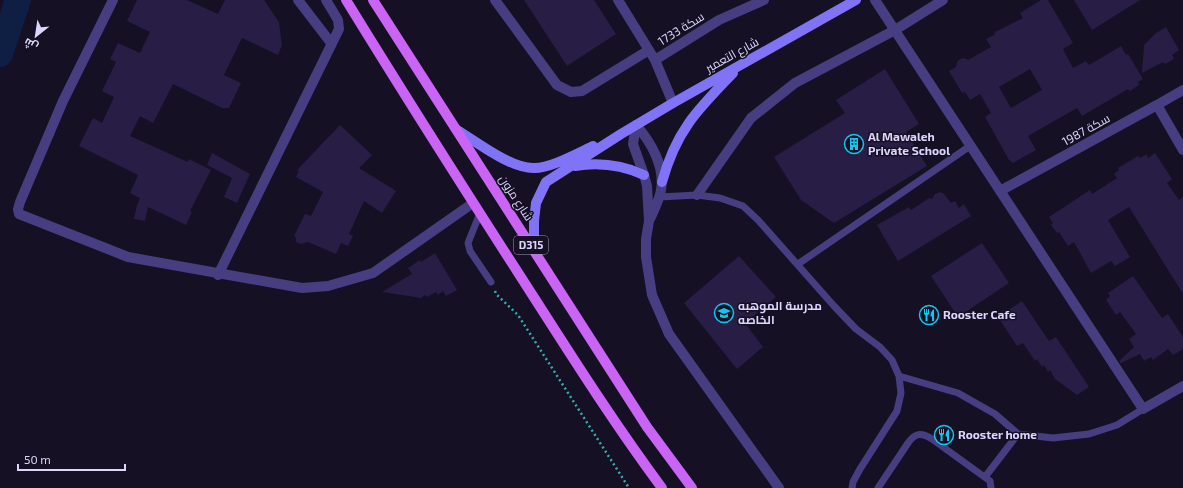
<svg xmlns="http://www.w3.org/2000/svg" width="1183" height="488" viewBox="0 0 1183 488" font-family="'Exo 2',Cairo,sans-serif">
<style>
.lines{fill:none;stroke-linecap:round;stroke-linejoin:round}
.river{stroke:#0f1f44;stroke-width:26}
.building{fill:#281d44;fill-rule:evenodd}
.path{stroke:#37adaf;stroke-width:2.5;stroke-dasharray:2 3;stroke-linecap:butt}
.service{stroke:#463e80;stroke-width:7}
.minor{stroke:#463e80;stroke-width:10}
.tertiary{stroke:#463e80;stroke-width:10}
.secondary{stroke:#8173f6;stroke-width:10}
.primary{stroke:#ca64f5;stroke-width:10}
.labels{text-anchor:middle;stroke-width:3;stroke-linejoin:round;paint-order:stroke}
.shield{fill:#151024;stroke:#a19bbb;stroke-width:1}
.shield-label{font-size:11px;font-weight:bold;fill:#ddd6fc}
.street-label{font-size:12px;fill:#ddd6fc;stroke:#151024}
.poi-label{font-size:12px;font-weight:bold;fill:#ddd6fc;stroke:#151024;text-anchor:start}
</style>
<rect width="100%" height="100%" fill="#151024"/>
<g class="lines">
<!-- river -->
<path class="river" d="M0,54L18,0"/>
</g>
<!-- building -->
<path class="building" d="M137,0H187L218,14L225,0H264L279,22L282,45L278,55L242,38L224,75L241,83L229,108H222L173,84L153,123L140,116L130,136L188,162L189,159L211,170L190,211L192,212L186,225L148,207L145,221L134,219L137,205L140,198L130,193L138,175L79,146L93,118L102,123L114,97L102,91L116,62L110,59L118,43L140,53L150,32L127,21Z
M524,0H594L616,34L567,66Z
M1041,0H1048L1073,43L1063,49L1073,68L1086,61L1089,65L1121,46L1126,55L1128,54L1143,79L1138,82L1139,85L1130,91L1128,89L1082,116L1077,108L1028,136L1036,150L1013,163L1009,160L985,117L991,113L980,94L970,100L965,92L962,93L949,71L956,67L957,62L960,59L964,58L968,60L991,47L986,39L994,35L995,32L1023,18L1020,13ZM1030,69L1042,90L1011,108L999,87Z
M1074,0H1140L1092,30Z
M1166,27L1179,50L1172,55L1174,59L1165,64L1163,62L1142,73L1144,45L1156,33Z
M885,69L919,124L906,132L927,166L834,223L801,200L774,157L845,113L836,100Z
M340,125L372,155L359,168L396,191L382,213L364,201L349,234L353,236L348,246L341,243L336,254L308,242L301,244L296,242V238L294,236L305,214L311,216L323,192L296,177L299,171L297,170Z
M212,153L250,174L237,203L224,197L232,178L207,165Z
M1155,153L1172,179L1167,183L1179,200L1183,197V294L1129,207L1108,220L1130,257L1115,266L1111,261L1091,273L1074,242L1068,246L1059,232L1057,233L1051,225L1053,223L1049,217L1090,190L1092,194L1117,178L1114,174L1119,170L1118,168L1138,156L1140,158L1147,154L1148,158Z
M940,192L944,194L951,203L955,201L959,208L964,204L971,216L898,261L877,225L909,207L911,210L929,198L932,199L935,194Z
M982,243L1009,283L958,317L931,276Z
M435,253L457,290L446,296L443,291L438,295L436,292L427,297L425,295L421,298L382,292L412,274L408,268L420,260L421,262Z
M739,256L776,297L745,323L763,347L737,369L684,303Z
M1133,276L1162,318L1168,314L1183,337V349L1173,355L1168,349L1153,360L1151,357L1144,361L1140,354L1121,363L1119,361L1134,347L1129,339L1136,334L1120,312L1116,315L1106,300L1110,296L1108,293Z
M1022,301L1049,341L1056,337L1089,387L1077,395L1055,379L1050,370L1048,372L1044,365L1042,367L1037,359L1035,361L1023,343L1017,346L998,317Z"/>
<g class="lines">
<!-- path -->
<path class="path" d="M495,291L496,294L518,315L629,488"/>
<!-- service -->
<path class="service" d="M660,197L697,195L720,198L743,206L758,220L834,306L856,329L880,347L892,360L899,376L901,393L897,411L860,469L853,482L852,488
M480,213L468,243L470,251L491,282
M798,264L970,146
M899,376L958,393L995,414L1018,434L1053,438L1089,434L1117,425L1143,409
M985,477L1018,434
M878,488L908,443C915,433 921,432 932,439L990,481L991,488"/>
<!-- minor -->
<path class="minor" d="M113,0L63,101L20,202L18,209L19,214L128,257L302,288L328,286L373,273L473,203
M298,0L331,43
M495,0L557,85L571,92L582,91L649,50
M618,0L655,60L673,103
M875,0L1143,409L1183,386
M655,60L719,20L764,0
M1157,105L1183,150
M1000,191L1157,105L1183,90
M697,195L751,118L795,83L895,30L943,0
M218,275L339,29L338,20L326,0"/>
<!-- tertiary -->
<path class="tertiary" d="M636,125L633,144L644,175L647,186L649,221L646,239V257L652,295L669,334L779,488
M636,125C651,142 665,166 661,190C659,201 654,210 650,219"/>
<!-- secondary -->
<path class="secondary" d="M457,130C477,142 510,168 533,168C549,169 578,153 593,146
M575,166C600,162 622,165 644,175
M662,182C676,131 697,110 733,73
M534,250V221L536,203L546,182L621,134L673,103L856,0"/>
<!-- primary -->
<path class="primary" d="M346,0C402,91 459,181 517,271C564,344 610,418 662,488
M373,0L647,427L692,488"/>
</g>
<!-- icons -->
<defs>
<g id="building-ring" transform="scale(1)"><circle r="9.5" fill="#151024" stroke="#10c7ef" stroke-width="1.5"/><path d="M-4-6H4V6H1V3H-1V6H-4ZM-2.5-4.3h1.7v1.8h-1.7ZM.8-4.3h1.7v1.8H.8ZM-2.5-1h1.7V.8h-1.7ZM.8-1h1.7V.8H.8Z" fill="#10c7ef"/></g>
<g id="school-ring" transform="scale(1)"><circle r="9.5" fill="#151024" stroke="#10c7ef" stroke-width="1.5"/><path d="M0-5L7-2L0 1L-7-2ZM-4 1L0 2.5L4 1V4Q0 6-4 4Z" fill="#10c7ef"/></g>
<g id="restaurant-ring" transform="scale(1)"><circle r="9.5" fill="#151024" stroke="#10c7ef" stroke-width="1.5"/><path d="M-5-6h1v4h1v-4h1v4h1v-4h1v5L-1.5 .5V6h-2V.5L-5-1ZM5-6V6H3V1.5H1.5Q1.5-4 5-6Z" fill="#10c7ef"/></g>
</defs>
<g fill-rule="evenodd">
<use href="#building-ring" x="854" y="144"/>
<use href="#school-ring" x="724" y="313"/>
<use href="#restaurant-ring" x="929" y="315"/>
<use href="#restaurant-ring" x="944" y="435"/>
</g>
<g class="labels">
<!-- shield labels -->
<rect class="shield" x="514" y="236" width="34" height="18" rx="3"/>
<g class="shield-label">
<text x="531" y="249">D315</text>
</g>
<!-- street labels -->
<g class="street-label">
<text transform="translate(681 29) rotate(-32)" y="4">سكة 1733</text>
<text transform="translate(732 55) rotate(-29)" y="4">شارع التعمير</text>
<text transform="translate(1086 130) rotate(-29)" y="4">سكة 1987</text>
<text transform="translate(516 198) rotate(57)" y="4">شارع مزون</text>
</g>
<!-- poi labels -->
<g class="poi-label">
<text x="868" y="141">Al Mawaleh<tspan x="868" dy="14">Private School</tspan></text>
<text x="738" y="310">مدرسة الموهبه<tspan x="738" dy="14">الخاصه</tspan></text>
<text x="943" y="319">Rooster Cafe</text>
<text x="958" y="439">Rooster home</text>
</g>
</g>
<!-- north arrow -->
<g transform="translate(36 36) rotate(210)" stroke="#151024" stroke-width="3" paint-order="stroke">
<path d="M0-3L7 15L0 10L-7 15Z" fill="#ddd6fc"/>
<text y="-6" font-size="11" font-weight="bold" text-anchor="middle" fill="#ddd6fc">ش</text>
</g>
<!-- scale -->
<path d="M18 464v6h107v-6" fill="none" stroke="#ddd6fc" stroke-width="2"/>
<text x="24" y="464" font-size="12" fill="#ddd6fc" stroke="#151024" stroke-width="3" paint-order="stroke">50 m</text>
</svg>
